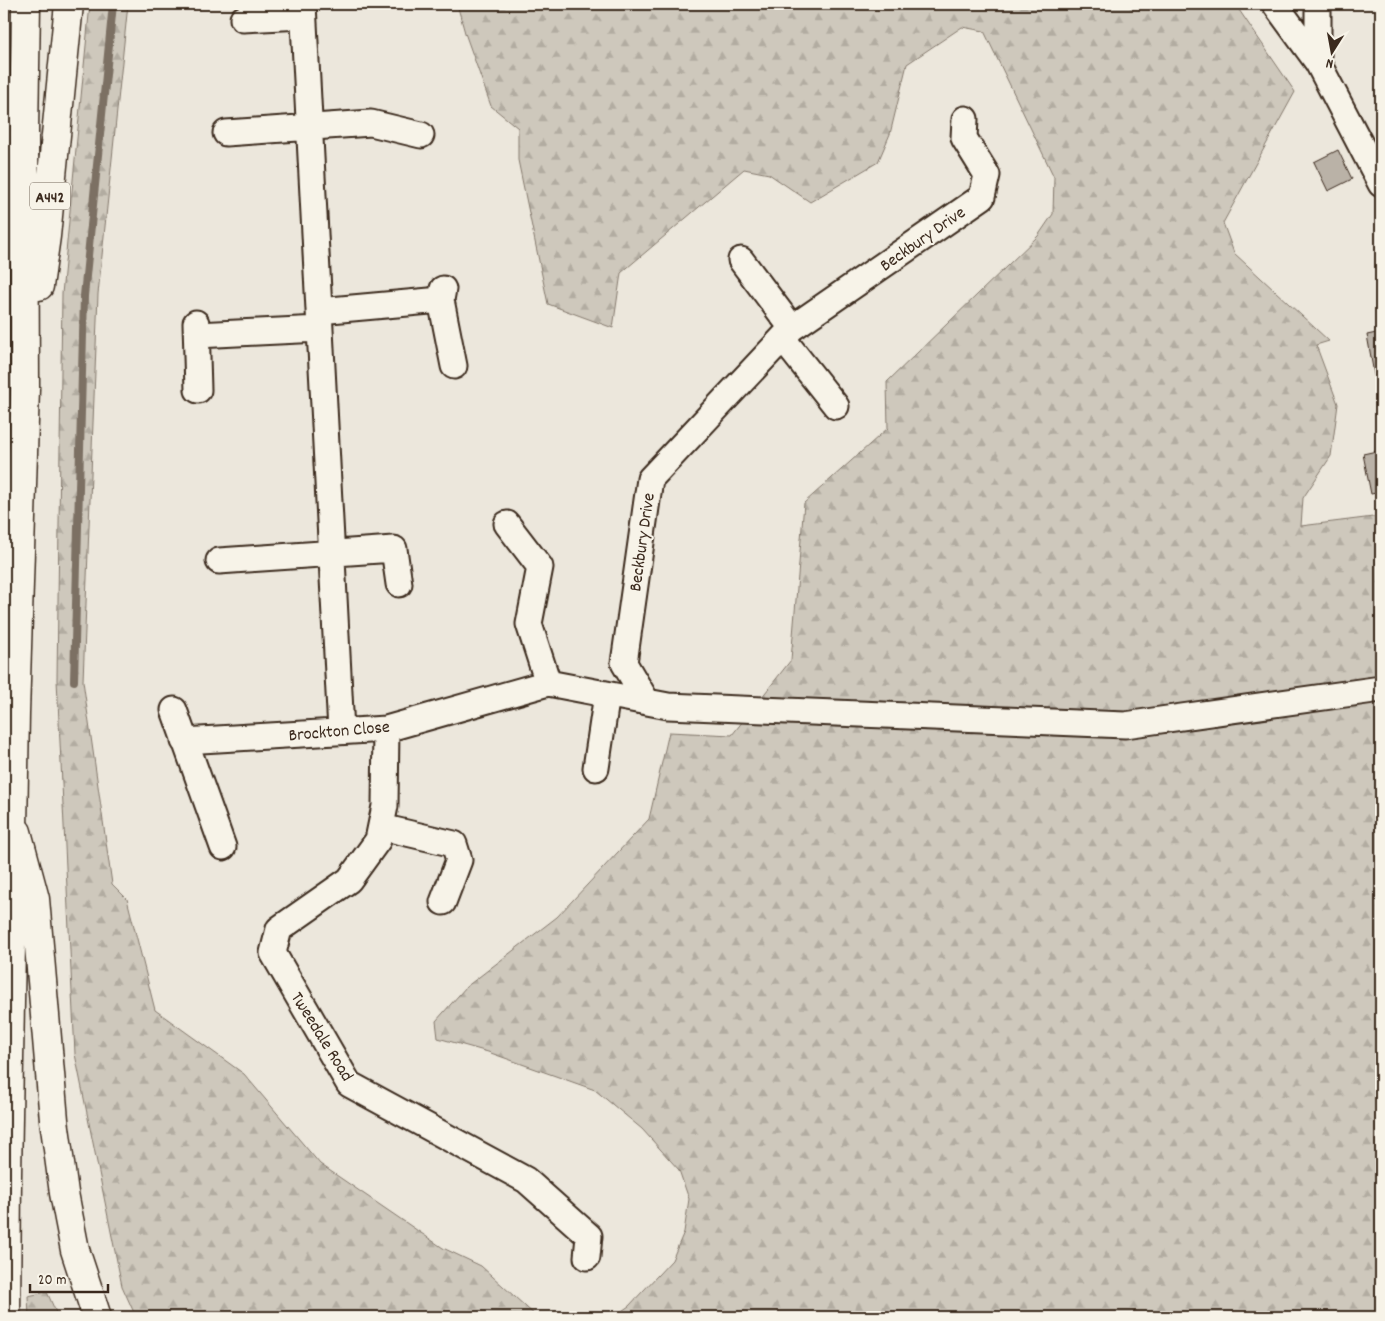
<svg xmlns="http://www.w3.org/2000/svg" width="1385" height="1321" viewBox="0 0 1385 1321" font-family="Dekko,sans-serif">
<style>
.forest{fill:url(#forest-firs);stroke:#84796d}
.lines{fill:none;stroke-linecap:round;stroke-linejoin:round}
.stream{stroke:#7c7064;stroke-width:8}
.building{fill:#bab2a7;stroke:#3b2a1e}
.minor-casing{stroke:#3b2a1e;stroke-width:29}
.major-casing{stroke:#3b2a1e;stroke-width:31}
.highway-casing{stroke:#3b2a1e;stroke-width:31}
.minor{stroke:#f7f3e8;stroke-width:25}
.major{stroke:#f7f3e8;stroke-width:28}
.highway{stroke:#f7f3e8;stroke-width:28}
.labels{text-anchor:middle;stroke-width:4;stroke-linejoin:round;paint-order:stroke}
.shield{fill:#f7f3e8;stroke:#73665b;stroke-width:1}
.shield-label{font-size:16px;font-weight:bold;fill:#3b2a1e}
.street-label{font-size:18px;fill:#3b2a1e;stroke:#f7f3e8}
</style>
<defs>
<pattern id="forest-firs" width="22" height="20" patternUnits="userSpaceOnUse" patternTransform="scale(1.25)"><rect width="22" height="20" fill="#cec8bc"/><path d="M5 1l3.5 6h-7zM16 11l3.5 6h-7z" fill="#b2aca1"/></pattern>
</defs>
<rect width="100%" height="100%" fill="#ece7dc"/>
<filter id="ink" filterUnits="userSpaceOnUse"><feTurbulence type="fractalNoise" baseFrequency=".02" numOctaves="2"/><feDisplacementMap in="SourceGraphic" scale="10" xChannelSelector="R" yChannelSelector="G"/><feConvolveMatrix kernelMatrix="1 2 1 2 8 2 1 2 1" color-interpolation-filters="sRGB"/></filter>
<g filter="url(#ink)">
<!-- forest -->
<path class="forest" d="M90,4H128L98,294L83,681L112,884L127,899L155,1010L244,1074L320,1164L443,1248L481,1266L537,1317H136L122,1286L75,1054L57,680L62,294Z
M457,4H1235L1295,92L1223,223L1234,253L1329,341L1316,345L1338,404L1331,456L1303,498L1301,526L1381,516V1317H613L629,1306L672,1260L684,1232L689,1199L679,1170L642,1129L595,1090L488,1052L438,1038L436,1021L466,987L557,917L649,819L669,732L732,735L791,660L804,503L888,428L887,382L1038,236L1053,214L1054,177L984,31L962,27L907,64L890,134L878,162L810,202L769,174L744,169L621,273L613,328L548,304L518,160V128L491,106L465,33Z
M47,1292L58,1317H29L28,1296Z"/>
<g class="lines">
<!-- stream -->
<path class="stream" d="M74,681L84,296L113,4"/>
</g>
<!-- building -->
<path class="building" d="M1338,150L1352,179L1328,191L1314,162Z
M1381,332V402H1379L1367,335Z
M1381,450V492L1371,494L1363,454Z"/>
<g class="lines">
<!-- minor casing -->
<g class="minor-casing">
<path id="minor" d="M303,4L341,731
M1275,4L1318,63L1381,184
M243,19L303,16
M1318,63V4
M226,133L371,123L421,135
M741,260L792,328
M443,289L441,300L454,366
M319,311L441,300
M196,323L198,390
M197,335L320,329
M783,339L836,406
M507,524L540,567L529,624L548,683
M219,561L394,549L399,584
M647,702L624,663L650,479L792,328L982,197L987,175L964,138L965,119
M174,710L223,847
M386,729L385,806L378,840L349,880L279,929L273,953L349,1084L526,1180L589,1236L587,1257
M184,741L386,729L548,683L668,706L1125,725L1381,689
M596,768L607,694
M381,827L454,844L459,860L443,902"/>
</g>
<!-- major casing -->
<g class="major-casing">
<path id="major" d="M17,832L35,899L54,1120L64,1193L75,1250L97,1317"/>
</g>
<!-- highway casing -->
<g class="highway-casing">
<path id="highway" d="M39,286L46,236L69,4
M6,1317L7,1175L15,713L25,388L24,133L26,4"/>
</g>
<!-- minor -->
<use href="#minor" class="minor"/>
<!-- major -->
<use href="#major" class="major"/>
<!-- highway -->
<use href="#highway" class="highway"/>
</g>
</g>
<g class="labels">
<!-- shield labels -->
<rect class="shield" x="30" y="182.5" width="40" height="27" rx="4"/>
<g class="shield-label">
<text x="50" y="202">A442</text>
</g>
<!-- street labels -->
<g class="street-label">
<text transform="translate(922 238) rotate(-35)" y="6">Beckbury Drive</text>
<text transform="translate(641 542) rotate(-82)" y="6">Beckbury Drive</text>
<text transform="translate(339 730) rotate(-5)" y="6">Brockton Close</text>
<text transform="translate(323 1036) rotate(58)" y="6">Tweedale Road</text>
</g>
</g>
<!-- margin -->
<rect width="1385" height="1321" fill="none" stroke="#f7f3e8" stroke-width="20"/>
<rect x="10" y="10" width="1365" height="1301" fill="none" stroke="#3b2a1e" stroke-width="2" filter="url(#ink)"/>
<!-- north arrow -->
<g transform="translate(1332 52) rotate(191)" stroke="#f7f3e8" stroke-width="4" paint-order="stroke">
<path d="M0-4L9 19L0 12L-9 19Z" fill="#3b2a1e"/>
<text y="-8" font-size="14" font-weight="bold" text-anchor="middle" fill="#3b2a1e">N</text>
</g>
<!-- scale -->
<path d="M30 1284v8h78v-8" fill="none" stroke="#3b2a1e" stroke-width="2.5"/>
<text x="38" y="1284" font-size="15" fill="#3b2a1e" stroke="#f7f3e8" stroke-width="4" paint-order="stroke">20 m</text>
</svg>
